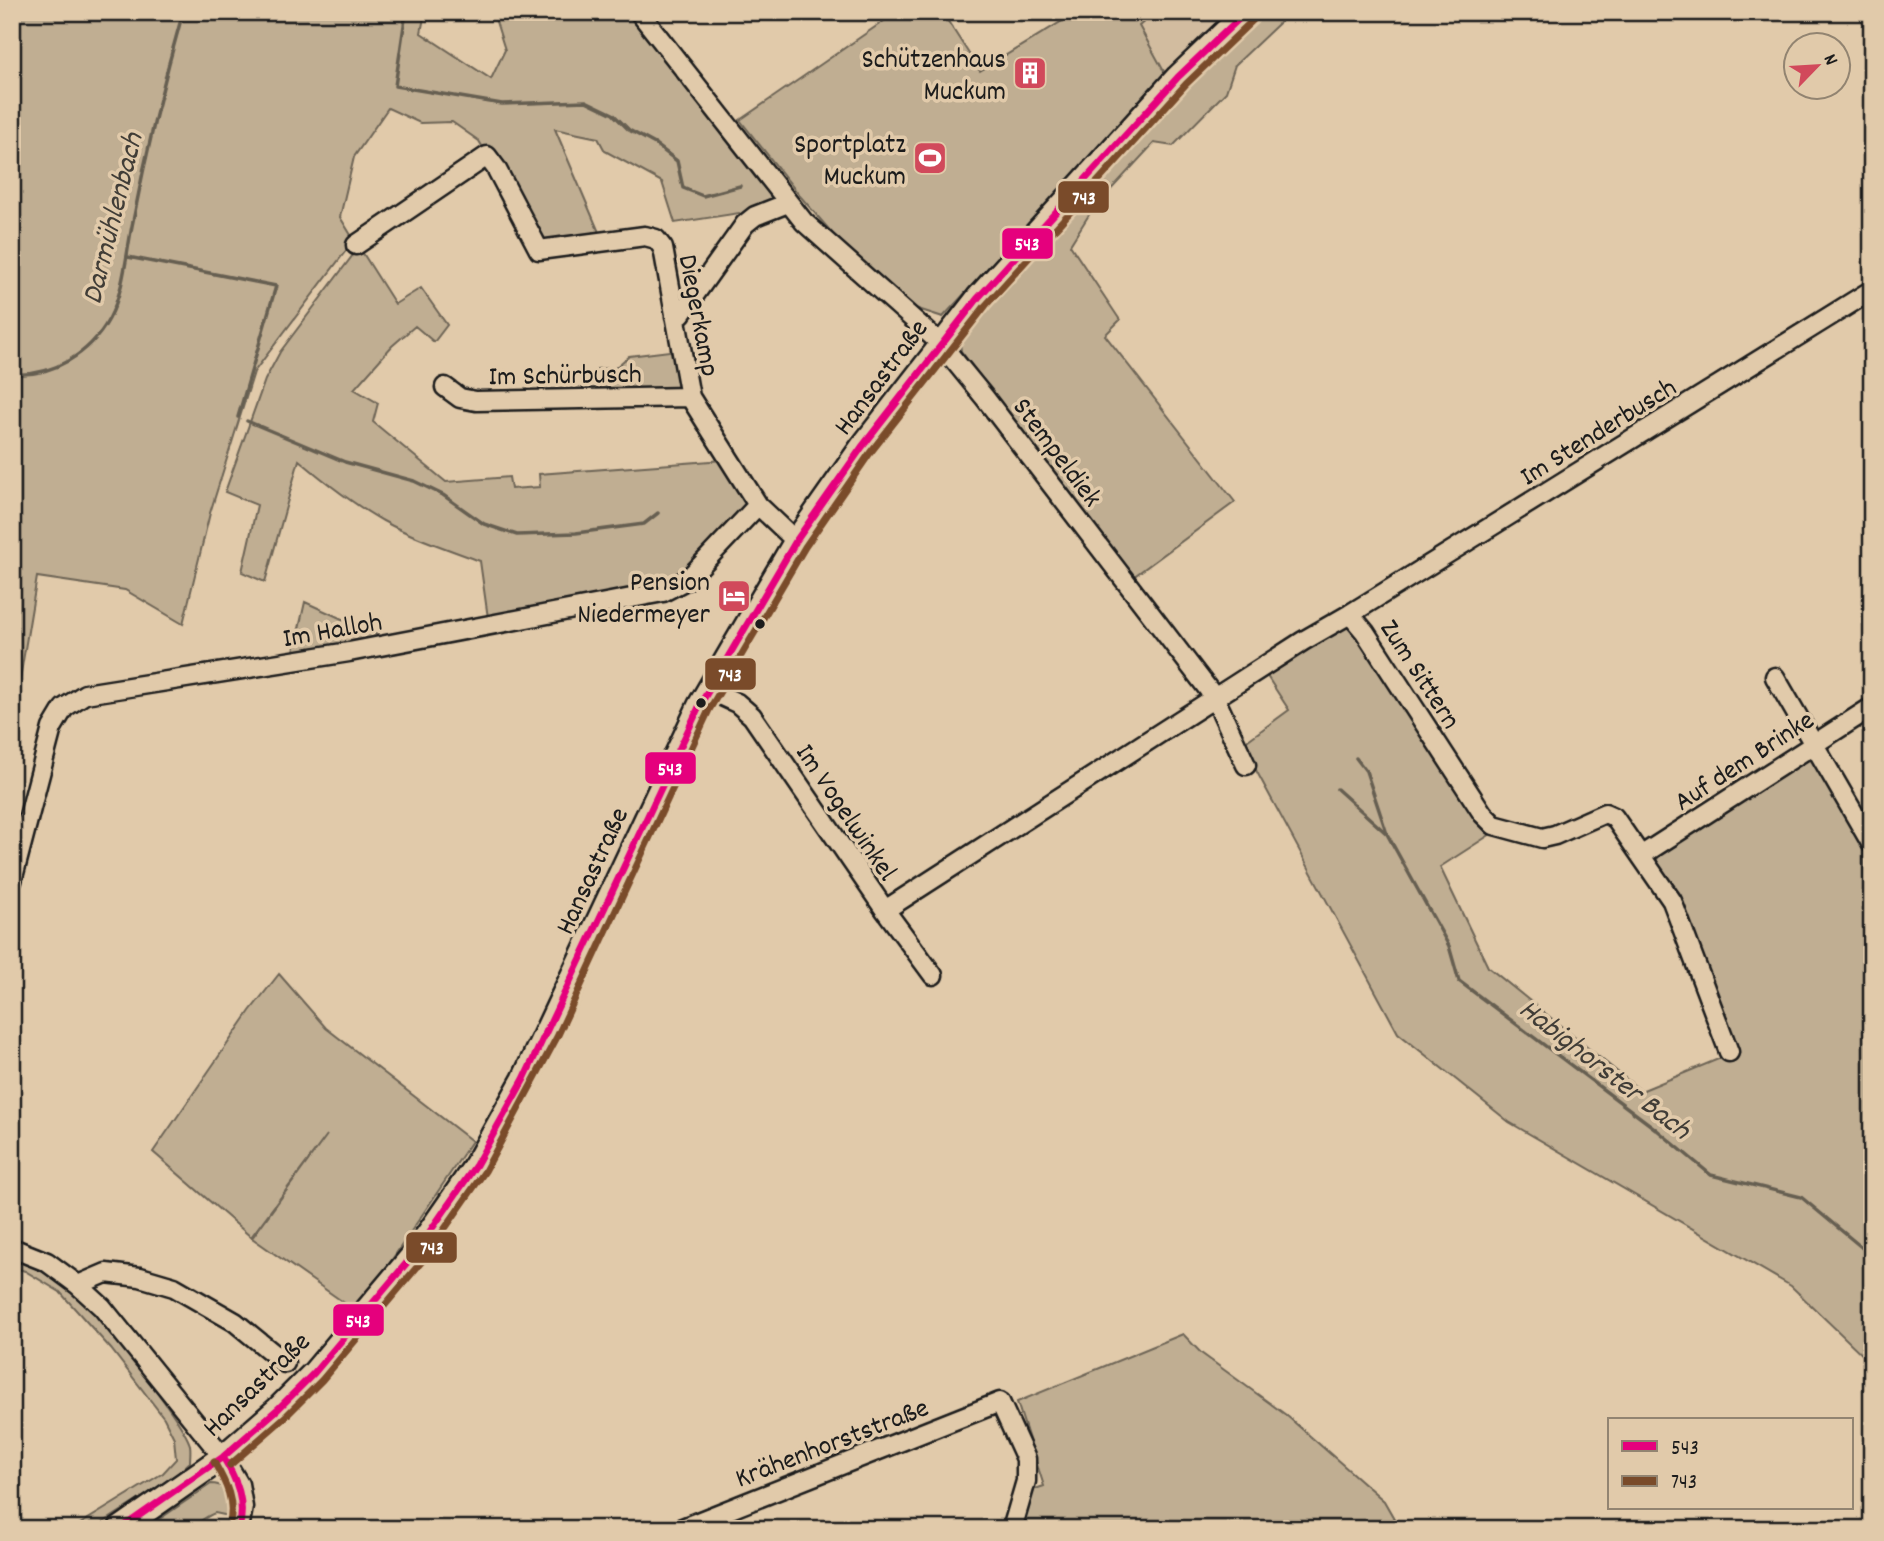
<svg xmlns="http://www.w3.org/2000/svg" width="1884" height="1541" viewBox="0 0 1884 1541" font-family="Dekko,sans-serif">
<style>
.built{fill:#d2bc9f}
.green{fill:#c0ae92;stroke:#6e6557;stroke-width:2}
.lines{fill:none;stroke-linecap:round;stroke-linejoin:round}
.stream{stroke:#665e51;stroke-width:3.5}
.minor-casing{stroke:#1c1c1c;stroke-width:23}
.major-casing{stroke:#1c1c1c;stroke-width:28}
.minor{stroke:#e1caaa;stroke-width:18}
.major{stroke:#e1caaa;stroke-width:23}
.bus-1-casing{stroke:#e1caaa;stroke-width:12}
.bus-2-casing{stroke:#e1caaa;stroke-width:12}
.bus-1{stroke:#e5007d;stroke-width:7}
.bus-2{stroke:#7a4b2a;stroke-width:7}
.bus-dot{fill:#1c1c1c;stroke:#e1caaa;stroke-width:2.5}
.labels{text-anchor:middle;stroke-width:7;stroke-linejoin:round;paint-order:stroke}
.poi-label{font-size:28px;fill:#1c1c1c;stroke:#e1caaa;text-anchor:end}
.street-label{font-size:28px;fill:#1c1c1c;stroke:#e1caaa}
.water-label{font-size:30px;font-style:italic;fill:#413d37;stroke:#e1caaa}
.line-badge{stroke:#e1caaa;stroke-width:2.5}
.badge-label{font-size:19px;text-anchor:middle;font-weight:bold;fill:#fff}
</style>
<rect width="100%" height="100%" fill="#e1caaa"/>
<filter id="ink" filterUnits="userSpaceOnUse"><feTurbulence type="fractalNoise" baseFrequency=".0143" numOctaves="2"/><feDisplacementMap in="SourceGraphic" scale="14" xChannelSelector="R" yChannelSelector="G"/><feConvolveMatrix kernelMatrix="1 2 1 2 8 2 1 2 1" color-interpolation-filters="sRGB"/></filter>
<g filter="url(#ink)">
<!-- built -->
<path class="built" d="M1149,12H1226L1166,75L1139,26L1151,17Z"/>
<!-- green -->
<path class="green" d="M12,12H425L421,33L491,79L505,50L493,12H631L775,196L772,204L743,221L739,213L675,223L662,182L605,151L598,138L555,129L601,237L548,243L540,238L493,149L485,151L479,141L452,122L420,123L388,108L354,157L340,217L354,240L254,372L210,513L183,624L125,590L37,577L17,697L12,709Z
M897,12H942L980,71L1077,12H1149L1151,16L1139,26L1166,75L943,317L912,307L833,234L800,196L740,120Z
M1267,12H1291L1235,65L1226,92L1173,146L1154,143L1092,210L1070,245L1120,320L1105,335L1235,502L1133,577L961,351L960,340L1039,248L1188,85Z
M359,247L395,304L421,288L447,325L434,342L415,326L392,346L354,389L378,403L373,422L446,482L509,477L511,489L540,487L539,474L724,460L748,498L740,515L685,574L658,586L488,618L480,561C448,549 414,538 383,521C353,504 325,482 299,460L265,582L242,572L257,505L225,492L265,380L280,352Z
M677,350L683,382L675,390L600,394L597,369L615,368L629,356Z
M305,602L384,638L293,655Z
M1345,621L1362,637L1491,834L1440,867L1488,967L1641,1091L1738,1051L1680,894L1656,861L1661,853L1811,749L1864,847L1872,1143V1364L1791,1286L1509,1122L1398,1033L1257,772L1244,743L1289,710L1265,673Z
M279,974L326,1028L472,1141L389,1264L353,1309L252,1238L327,1135L251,1237L153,1152L250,1011Z
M12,1258C34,1267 54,1276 73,1291C95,1308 183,1421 190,1445C191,1450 190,1457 190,1462L174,1477L93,1529H72L163,1473L176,1459L174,1438L164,1418L111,1349L60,1292L25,1271L12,1267Z
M1183,1334L1201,1353L1286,1415L1384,1501L1400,1529H1017L1029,1491L1044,1486L1017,1402Z
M211,1484C234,1485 235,1504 234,1522L229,1516L215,1513C196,1520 192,1536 173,1522L162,1529H145Z"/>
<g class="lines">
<!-- stream -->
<path class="stream" d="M406,12L395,86L502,104L586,101L613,114L629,130L655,144L677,161L683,188L703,196L740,186
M128,257L276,286L238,417
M12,374C52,377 90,354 109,319C124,291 126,256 132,226C146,154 163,82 183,12
M247,421L345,462L414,481L443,495L484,524L517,535L576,533L644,524L658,513
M1356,758L1366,771L1387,834L1449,946L1459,981L1657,1130L1711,1175L1801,1197L1872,1256
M1337,789L1387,834"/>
<!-- minor casing -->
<g class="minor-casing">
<path id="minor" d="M639,12L804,222L940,343L985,398L1215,698L1246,765
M356,245L487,156L496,168L539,250L645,236L656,239L663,248L690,397L758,505L796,541
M675,316L681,314L745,224L755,216L788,203
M445,387L460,398L476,401L690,397
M1350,614L1872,290
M1775,677L1871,843
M709,690L737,703L752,716L885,910L933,975
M1642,855L1872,707
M12,881L52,728L64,708L85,694L349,652L663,592L688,579L758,505
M885,910L1303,641L1350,614L1365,632L1483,814L1494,825L1542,838L1555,835L1605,813L1614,817L1672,901L1729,1052
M12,1248L47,1262L78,1285L102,1307L223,1457L239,1484L243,1507L239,1529
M78,1285L106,1273L140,1277L174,1287L235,1322L285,1363
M680,1529L1000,1402L1026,1459V1481L1012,1529"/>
</g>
<!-- major casing -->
<g class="major-casing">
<path id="major" d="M120,1529L223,1457L278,1409L314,1373L415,1253L476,1165L524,1079L700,705L796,541L862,447L978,298L1178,77L1246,12"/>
</g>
<!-- minor -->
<use href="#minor" class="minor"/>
<!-- major -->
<use href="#major" class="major"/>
<!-- bus-1 casing -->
<g class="bus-1-casing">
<path id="bus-1" d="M223,1457C237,1480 246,1502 239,1529
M120,1529L223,1457L278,1409L314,1373L415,1253L476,1165L524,1079L700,705L796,541L862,447L978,298L1178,77L1246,12"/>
</g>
<!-- bus-2 casing -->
<g class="bus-2-casing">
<path id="bus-2" d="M214,1462C226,1483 236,1502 229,1526
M230,1465L285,1417L322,1380L423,1260L485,1171L557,1037L709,710L805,547L870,453L986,305L1186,84L1253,20"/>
</g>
<!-- bus-1 -->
<use href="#bus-1" class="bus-1"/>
<!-- bus-2 -->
<use href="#bus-2" class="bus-2"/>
</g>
</g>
<!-- icons -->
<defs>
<g id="building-square" transform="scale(1.75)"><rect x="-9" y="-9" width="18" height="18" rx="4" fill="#d1495b" stroke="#e1caaa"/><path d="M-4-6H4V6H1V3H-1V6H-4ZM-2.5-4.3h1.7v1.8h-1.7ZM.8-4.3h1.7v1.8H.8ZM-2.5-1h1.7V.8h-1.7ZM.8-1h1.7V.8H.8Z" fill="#fff"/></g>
<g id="stadium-square" transform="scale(1.75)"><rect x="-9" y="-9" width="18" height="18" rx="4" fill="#d1495b" stroke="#e1caaa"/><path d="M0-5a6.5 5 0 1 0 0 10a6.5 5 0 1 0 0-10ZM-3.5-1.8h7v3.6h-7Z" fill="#fff"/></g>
<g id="hotel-square" transform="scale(1.75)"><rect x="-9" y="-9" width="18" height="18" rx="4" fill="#d1495b" stroke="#e1caaa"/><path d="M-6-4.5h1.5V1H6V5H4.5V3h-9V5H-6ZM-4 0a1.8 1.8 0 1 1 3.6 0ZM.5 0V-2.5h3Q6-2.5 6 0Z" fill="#fff"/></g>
</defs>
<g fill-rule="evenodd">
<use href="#building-square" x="1030" y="73"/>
<use href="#stadium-square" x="930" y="158"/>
<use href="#hotel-square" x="734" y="596"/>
</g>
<!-- markers -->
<g class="bus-dot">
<circle cx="760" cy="624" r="6"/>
<circle cx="701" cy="703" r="6"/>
</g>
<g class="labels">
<!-- poi labels -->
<g class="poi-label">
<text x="1006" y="67">Schützenhaus<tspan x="1006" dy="32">Muckum</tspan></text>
<text x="906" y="152">Sportplatz<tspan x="906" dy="32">Muckum</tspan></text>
<text x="710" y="590">Pension<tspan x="710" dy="32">Niedermeyer</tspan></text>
</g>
<!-- street labels -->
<g class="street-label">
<text transform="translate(701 315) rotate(79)" y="10">Diegerkamp</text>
<text transform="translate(565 373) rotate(-1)" y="10">Im Schürbusch</text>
<text transform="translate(879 376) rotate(-53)" y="10">Hansastraße</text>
<text transform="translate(1597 430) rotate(-32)" y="10">Im Stenderbusch</text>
<text transform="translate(1059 451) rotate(53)" y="10">Stempeldiek</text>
<text transform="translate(332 628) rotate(-10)" y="10">Im Halloh</text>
<text transform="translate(1422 673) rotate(57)" y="10">Zum Sittern</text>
<text transform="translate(1743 759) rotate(-33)" y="10">Auf dem Brinke</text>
<text transform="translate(848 811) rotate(56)" y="10">Im Vogelwinkel</text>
<text transform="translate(590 870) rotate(-65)" y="10">Hansastraße</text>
<text transform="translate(255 1383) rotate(-44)" y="10">Hansastraße</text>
<text transform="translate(831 1441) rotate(-21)" y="10">Krähenhorststraße</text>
</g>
<!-- water labels -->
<g class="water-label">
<text transform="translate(111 218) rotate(-76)" y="10">Darmühlenbach</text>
<text transform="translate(1606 1068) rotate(38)" y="10">Habighorster Bach</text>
</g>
</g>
<g class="line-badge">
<rect x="1057" y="180" width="53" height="34" rx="7" fill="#7a4b2a"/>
<rect x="1001" y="227" width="53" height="33" rx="7" fill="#e5007d"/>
<rect x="704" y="657" width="53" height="34" rx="7" fill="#7a4b2a"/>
<rect x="644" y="751" width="53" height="34" rx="7" fill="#e5007d"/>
<rect x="405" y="1231" width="53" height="33" rx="7" fill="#7a4b2a"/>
<rect x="332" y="1303" width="53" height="34" rx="7" fill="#e5007d"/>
</g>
<g class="badge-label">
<text x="1084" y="204">743</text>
<text x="1027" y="250">543</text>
<text x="730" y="681">743</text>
<text x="670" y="775">543</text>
<text x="432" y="1254">743</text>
<text x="358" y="1327">543</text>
</g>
<!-- margin -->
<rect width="1884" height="1541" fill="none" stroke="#e1caaa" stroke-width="42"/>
<rect x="21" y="21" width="1842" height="1499" fill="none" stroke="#1c1c1c" stroke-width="2.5" filter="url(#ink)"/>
<!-- legend -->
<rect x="1608" y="1418" width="245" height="91" fill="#e1caaa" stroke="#928471" stroke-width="2"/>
<rect x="1622" y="1441" width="35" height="10" fill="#e5007d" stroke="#928471" stroke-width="2"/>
<text x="1671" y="1454" font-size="21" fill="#1c1c1c">543</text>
<rect x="1622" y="1476" width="35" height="10" fill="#7a4b2a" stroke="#928471" stroke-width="2"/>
<text x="1671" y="1488" font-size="21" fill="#1c1c1c">743</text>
<!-- north arrow -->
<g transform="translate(1817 66) rotate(65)"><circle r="33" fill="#e1caaa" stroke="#928471" stroke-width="2"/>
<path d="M0-5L12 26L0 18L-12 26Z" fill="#d1495b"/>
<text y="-10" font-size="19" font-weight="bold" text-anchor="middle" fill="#1c1c1c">N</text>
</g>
</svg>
